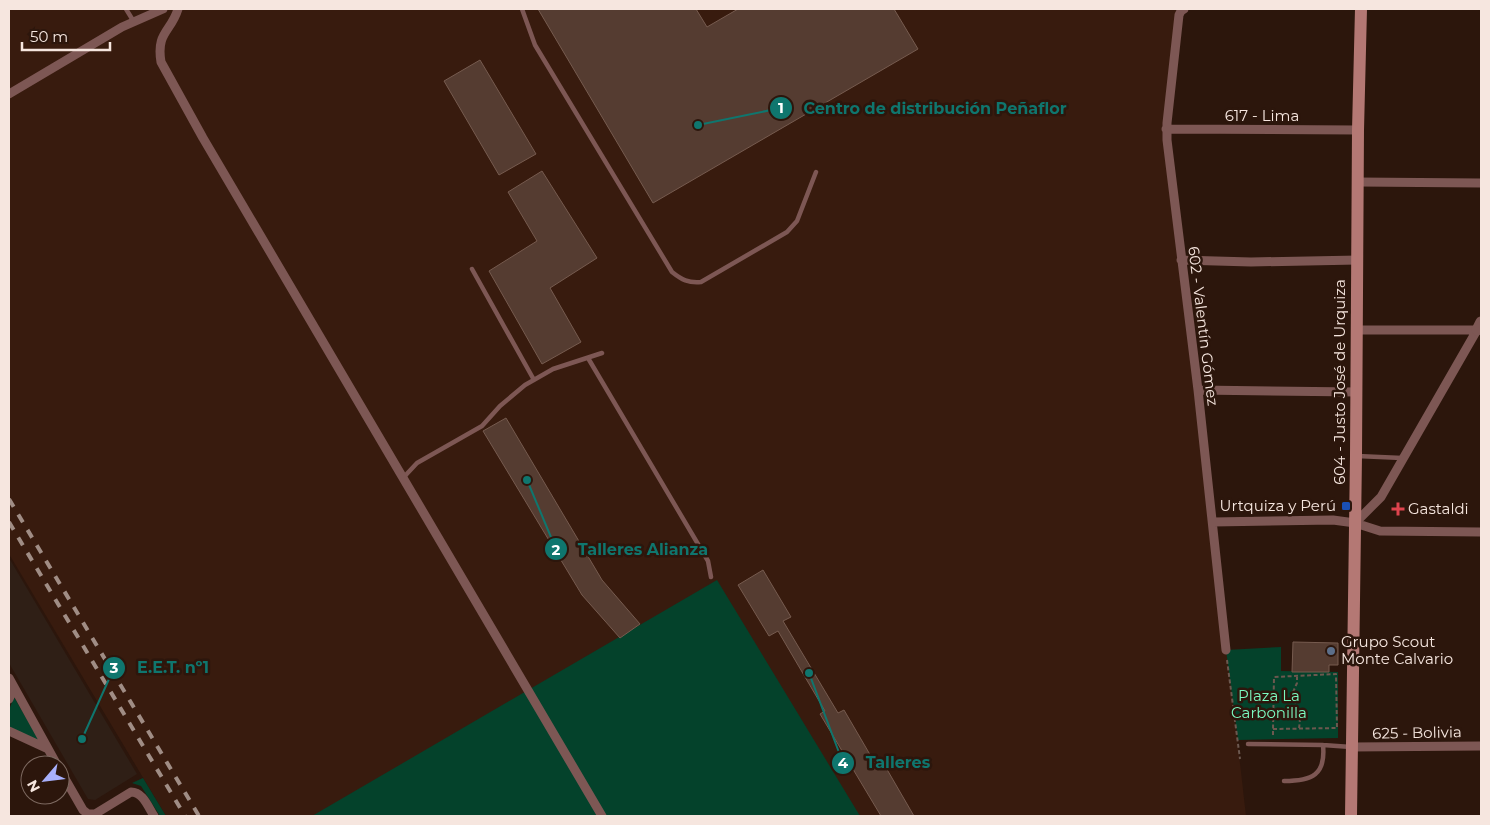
<svg xmlns="http://www.w3.org/2000/svg" width="1490" height="825" viewBox="0 0 1490 825" font-family="Montserrat,sans-serif">
<style>
.built{fill:#381b0e}
.education{fill:#2f1f16}
.green{fill:#04422b}
.building{fill:#553c31;stroke:#765b4f}
.lines{fill:none;stroke-linecap:round;stroke-linejoin:round}
.path{stroke:#6c584f;stroke-width:2;stroke-dasharray:4 2.5;stroke-linecap:butt}
.service{stroke:#7d5754;stroke-width:4.5}
.minor{stroke:#7d5754;stroke-width:9}
.tertiary{stroke:#7d5754;stroke-width:11}
.secondary{stroke:#b47874;stroke-width:12}
.rail{stroke:#a08d85;stroke-width:4;stroke-dasharray:9 9;stroke-linecap:butt}
.transit-dot{fill:#1a4fb4;stroke:#2c160c;stroke-width:2}
.health-dot{fill:#e0444e;stroke:#2c160c;stroke-width:2}
.service-dot{fill:#5c6f8a;stroke:#2c160c;stroke-width:2}
.labels{text-anchor:middle;stroke-width:5;stroke-linejoin:round;paint-order:stroke}
.street-label{font-size:15px;fill:#f6e6df;stroke:#2c160c}
.poi-label{font-size:15px;fill:#f6e6df;stroke:#2c160c;text-anchor:start}
.park-label{font-size:15px;fill:#7bfbc1;stroke:#2c160c}
.leader{fill:none;stroke:#0f766e;stroke-width:2}
.callout-dot{fill:#0f766e;stroke:#2c160c;stroke-width:2}
.mark-label{font-size:15px;text-anchor:middle;font-weight:bold;fill:#fff}
.callout-label{font-size:16px;text-anchor:middle;font-weight:bold;fill:#0f766e;stroke:#2c160c;stroke-width:5;stroke-linejoin:round;paint-order:stroke}
</style>
<rect width="100%" height="100%" fill="#2c160c"/>
<!-- built -->
<path class="built" d="M9,9H1184L1167,123L1246,816H166L9,554Z"/>
<!-- education -->
<path class="education" d="M9,558L137,774L95,800L88,799L9,663Z"/>
<!-- green -->
<path class="green" d="M717,580L860,816H312Z
M1281,647V671L1338,672V738L1238,740L1226,650Z
M14,697L40,742L9,727V710Z
M143,778L166,816H160L141,786L132,783Z"/>
<!-- building -->
<path class="building" d="M538,9H696L707,27L738,9H894L918,49L653,203Z
M480,60L536,154L499,175L444,81Z
M542,171L597,258L550,288L581,342L542,364L489,271L537,241L508,192Z
M506,418L602,580L640,624L620,638L582,595L483,431Z
M763,570L791,617L783,621L838,713L844,710L879,770L885,766L914,816H881L820,714L825,711L778,631L769,636L738,585Z
M1293,642L1338,643V665H1329V672H1292Z"/>
<g class="lines">
<!-- path -->
<path class="path" d="M1227,660L1240,759
M1297,676V683L1291,697C1300,706 1301,716 1299,728
M1273,729L1337,728L1336,674L1274,677L1273,729V736"/>
<!-- service -->
<path class="service" d="M126,9L134,22
M522,9L535,45L672,272C682,280 688,283 701,282L787,232L797,221L816,172
M472,269L534,380
M588,358L708,561L711,577
M1357,456L1402,458
M403,478L417,463L482,426L500,406L525,385L553,369L602,353
M1248,744L1323,745L1351,747
M1284,781C1312,781 1326,775 1323,745"/>
<!-- minor -->
<path class="minor" d="M178,9C171,32 156,32 161,62L203,138L602,816
M1184,9L1181,11L1179,15L1167,123V140L1198,390L1226,650
M9,94L122,27L163,9
M1166,129L1358,130
M1358,182L1481,183
M1181,260L1251,262L1358,260
M1198,390L1357,392
M1213,522L1333,520L1355,523L1380,531L1481,532
M1355,523L1381,497L1477,330H1357
M9,678L57,765
M9,699L14,687
M9,731L48,749
M1352,747L1481,746
M60,770L83,810L88,814H95L131,792C143,792 148,807 154,816"/>
<!-- tertiary -->
<path class="tertiary" d="M1477,330L1481,322"/>
<!-- secondary -->
<path class="secondary" d="M1351,816L1356,456L1358,130L1361,9"/>
<!-- rail -->
<path class="rail" d="M9,499L199,816
M9,522L185,816"/>
</g>
<!-- markers -->
<rect class="transit-dot" x="1341" y="501" width="10" height="10" rx="2.5"/>
<path class="health-dot" d="M1395.5 501.5h5v5h5v5h-5v5h-5v-5h-5v-5h5z"/>
<circle class="service-dot" cx="1331" cy="651" r="5"/>
<g class="labels">
<!-- street labels -->
<g class="street-label">
<text x="1262" y="121">617 - Lima</text>
<text transform="translate(1203 326) rotate(83)" y="5">602 - Valentín Gómez</text>
<text transform="translate(1340 382) rotate(-90)" y="5">604 - Justo José de Urquiza</text>
<text transform="translate(1417 733) rotate(-1)" y="5">625 - Bolivia</text>
</g>
<!-- poi labels -->
<g class="poi-label">
<text x="1336" y="511" text-anchor="end">Urtquiza y Perú</text>
<text x="1408" y="514">Gastaldi</text>
<text x="1341" y="647">Grupo Scout<tspan x="1341" dy="17">Monte Calvario</tspan></text>
</g>
<!-- park labels -->
<g class="park-label">
<text x="1269" y="701">Plaza La<tspan x="1269" dy="17">Carbonilla</tspan></text>
</g>
</g>
<!-- callouts -->
<path class="leader" d="M698 125L781 108M527 480L556 549M82 739L114 668M809 673L843 763"/>
<g class="callout-dot">
<circle cx="698" cy="125" r="5"/>
<circle cx="527" cy="480" r="5"/>
<circle cx="82" cy="739" r="5"/>
<circle cx="809" cy="673" r="5"/>
<circle cx="781" cy="108" r="12"/>
<circle cx="556" cy="549" r="12"/>
<circle cx="114" cy="668" r="12"/>
<circle cx="843" cy="763" r="12"/>
</g>
<g class="mark-label">
<text x="781" y="113">1</text>
<text x="556" y="555">2</text>
<text x="114" y="673">3</text>
<text x="843" y="768">4</text>
</g>
<g class="callout-label">
<text x="935" y="114">Centro de distribución Peñaflor</text>
<text x="643" y="555">Talleres Alianza</text>
<text x="173" y="673">E.E.T. nº1</text>
<text x="898" y="768">Talleres</text>
</g>
<!-- border -->
<rect width="1490" height="825" fill="none" stroke="#f6e6df" stroke-width="20"/>
<!-- north arrow -->
<g transform="translate(45 780) rotate(242)"><circle r="24" fill="#2c160c" stroke="#7d6960"/>
<path d="M0-4L9 19L0 12L-9 19Z" fill="#a8b0fc"/>
<text y="-8" font-size="14" font-weight="bold" text-anchor="middle" fill="#f6e6df">N</text>
</g>
<!-- scale -->
<path d="M22 42v8h88v-8" fill="none" stroke="#f6e6df" stroke-width="2.5"/>
<text x="30" y="42" font-size="15" fill="#f6e6df" stroke="#2c160c" stroke-width="4" paint-order="stroke">50 m</text>
</svg>
